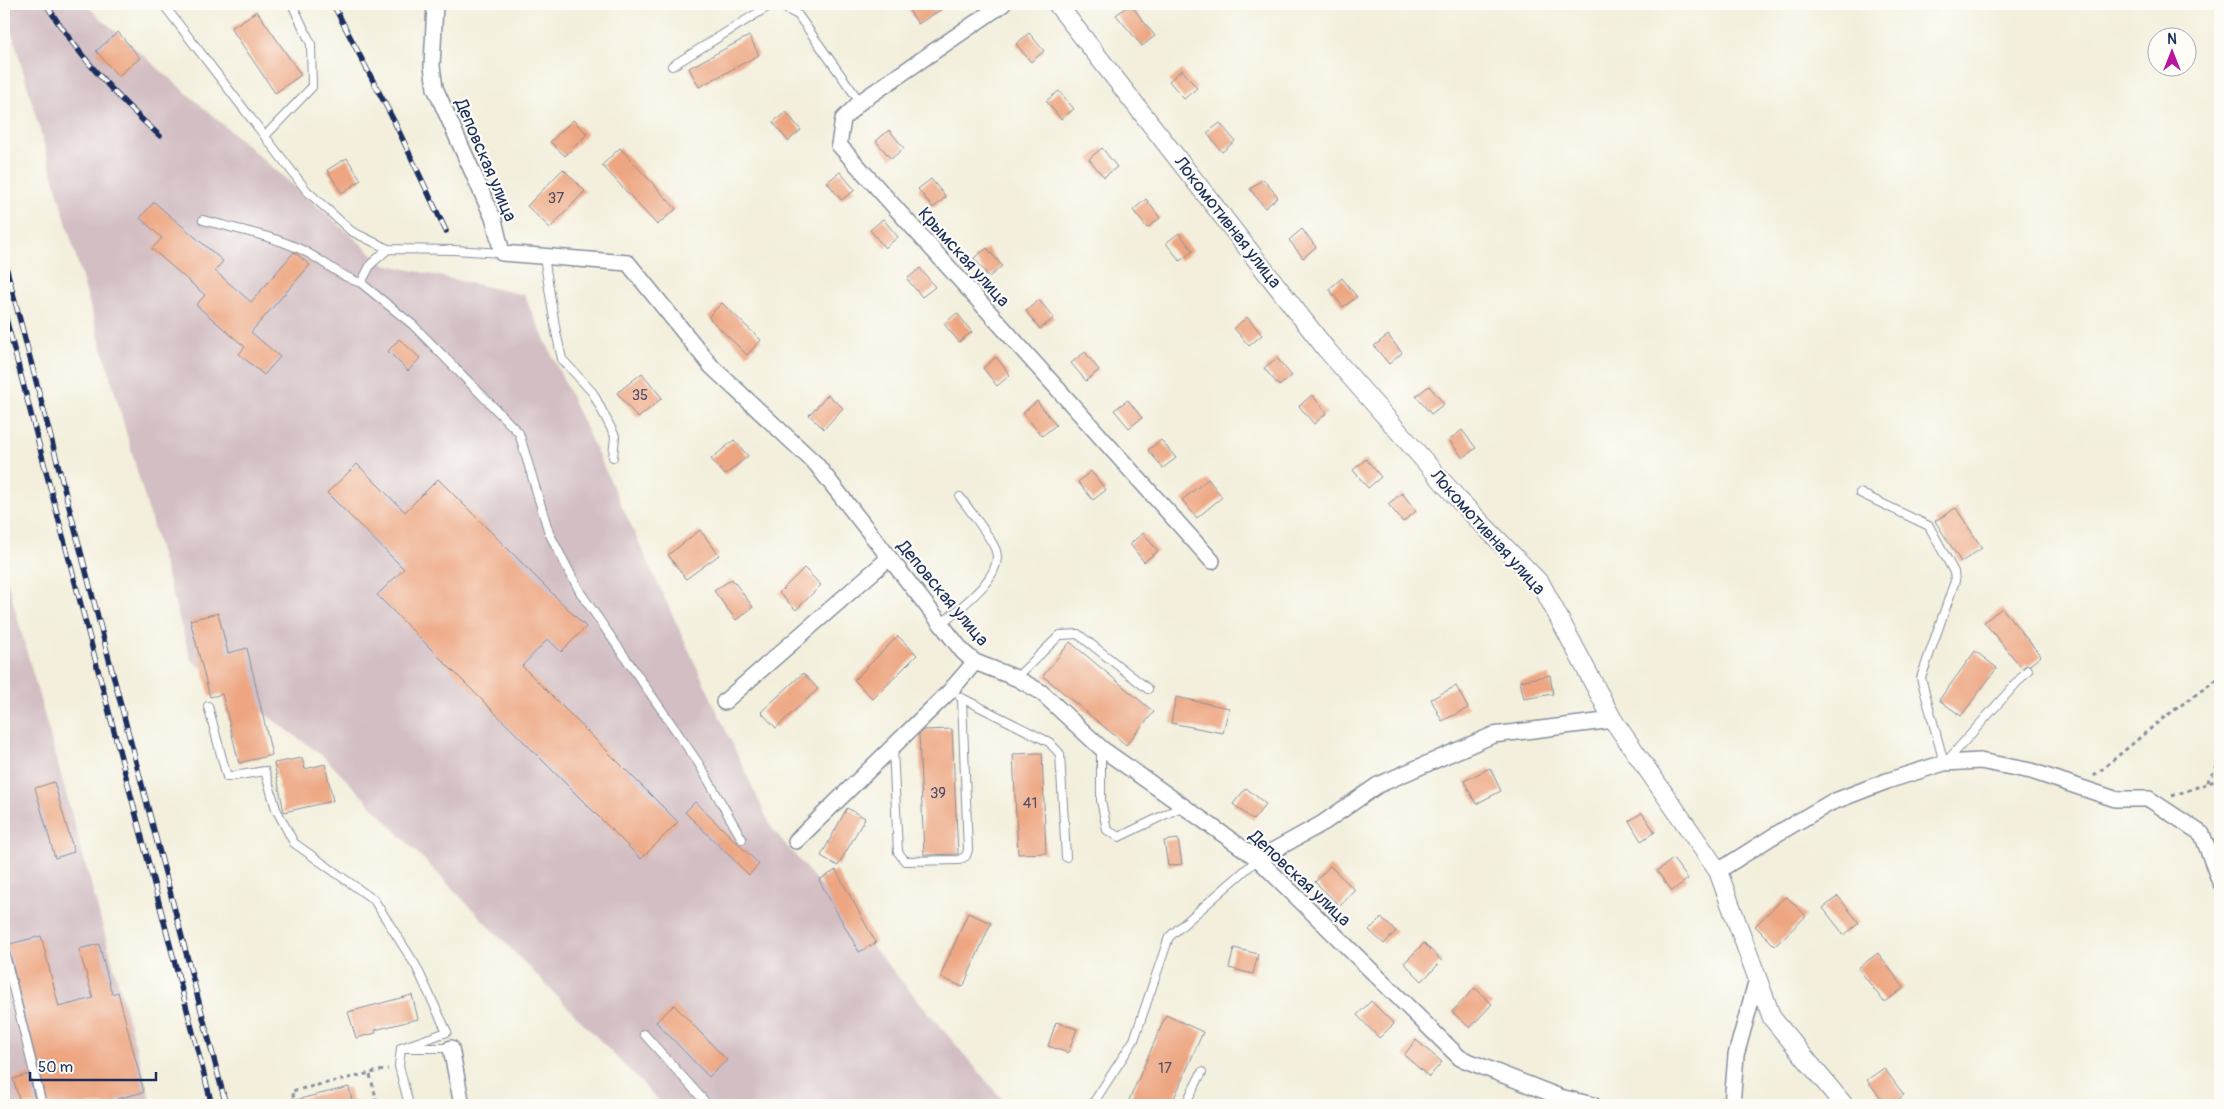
<svg xmlns="http://www.w3.org/2000/svg" width="2224" height="1109" viewBox="0 0 2224 1109" font-family="Pangolin,sans-serif">
<style>
.industrial{fill:#d2bec3}
.building{fill:#eda681}
.lines{fill:none;stroke-linecap:round;stroke-linejoin:round}
.service-casing{stroke:#878f9d;stroke-width:10}
.minor-casing{stroke:#878f9d;stroke-width:18}
.tertiary-casing{stroke:#878f9d;stroke-width:20}
.path{stroke:#878f9d;stroke-width:3;stroke-dasharray:4 4;stroke-linecap:butt}
.service{stroke:#fff;stroke-width:8}
.minor{stroke:#fff;stroke-width:15}
.tertiary{stroke:#fff;stroke-width:18}
.rail-casing{stroke:#1b2f5e;stroke-width:5.5}
.rail{stroke:#fdfcf7;stroke-width:4;stroke-dasharray:11;stroke-linecap:butt}
.labels{text-anchor:middle;stroke-width:4.5;stroke-linejoin:round;paint-order:stroke}
.number-label{font-size:15px;fill:#504d67}
.street-label{font-size:18px;fill:#1b2f5e;stroke:#fdfcf7}
</style>
<rect width="100%" height="100%" fill="#fdfcf7"/>
<filter id="ink" filterUnits="userSpaceOnUse"><feTurbulence type="fractalNoise" baseFrequency=".02" numOctaves="2"/><feDisplacementMap in="SourceGraphic" scale="10" xChannelSelector="R" yChannelSelector="G"/><feConvolveMatrix kernelMatrix="1 2 1 2 8 2 1 2 1" color-interpolation-filters="sRGB"/></filter>
<filter id="wash" filterUnits="userSpaceOnUse"><feTurbulence type="fractalNoise" baseFrequency=".0096" numOctaves="4" result="noise"/><feDisplacementMap in="SourceGraphic" scale="20" xChannelSelector="R" yChannelSelector="G"/><feGaussianBlur stdDeviation="1.12" result="paint"/><feColorMatrix in="noise" values="0 0 0 0 0 0 0 0 0 0 0 0 0 0 0 0 0 1.4 0 .05"/><feComposite in="paint" operator="in"/></filter>
<g filter="url(#wash)">
<rect width="100%" height="100%" fill="#f3efdc"/>
<!-- industrial -->
<path class="industrial" d="M4,4H84L384,264L524,295L771,827L1007,1105H663L323,756L191,660Z
M4,569L152,1105H4Z"/>
<g id="blocks">
<!-- building -->
<path class="building" d="M905,4H950L918,24Z
M1130,4L1155,36L1142,46L1116,15Z
M257,11L301,75L275,93L231,28Z
M118,32L140,58L118,76L96,51Z
M1029,33L1044,51L1031,62L1016,44Z
M749,36L759,55L699,87L689,68Z
M1182,70L1197,88L1184,99L1169,81Z
M1059,91L1074,109L1061,119L1046,101Z
M786,112L801,130L788,141L773,122Z
M573,120L587,134L565,156L550,142Z
M1220,123L1235,141L1222,152L1207,133Z
M889,130L904,148L891,159L876,141Z
M620,148L676,209L657,225L602,165Z
M1102,148L1117,167L1104,177L1089,159Z
M347,158L361,180L342,193L327,170Z
M563,169L585,191L550,228L527,206Z
M840,172L855,190L841,200L827,182Z
M931,179L946,197L933,208L918,189Z
M1263,179L1278,197L1265,208L1250,189Z
M1146,199L1160,218L1147,228L1133,210Z
M154,202L223,261L215,271L251,302L294,252L310,265L251,332L280,357L264,375L239,354L245,347L196,305L205,295L152,249L162,238L140,218Z
M883,219L898,237L885,248L870,230Z
M1302,229L1316,247L1303,258L1289,240Z
M1179,233L1193,251L1180,261L1166,243Z
M987,248L1002,266L989,277L974,258Z
M920,268L935,287L922,297L907,279Z
M1342,278L1357,297L1343,307L1329,289Z
M1039,300L1054,318L1040,329L1026,311Z
M722,303L761,340L747,355L708,317Z
M957,313L972,332L959,342L944,324Z
M1247,317L1262,335L1249,346L1234,328Z
M1388,335L1402,353L1389,364L1374,346Z
M399,339L420,358L408,371L388,351Z
M1085,352L1099,370L1086,381L1071,363Z
M996,357L1010,375L997,386L983,368Z
M1277,358L1292,376L1279,386L1264,368Z
M642,373L662,398L638,418L617,393Z
M1429,386L1444,404L1431,414L1416,396Z
M828,395L843,408L824,429L809,415Z
M1312,395L1327,413L1314,424L1299,406Z
M1128,400L1142,418L1129,428L1114,410Z
M1037,401L1056,425L1042,436L1023,413Z
M1462,430L1476,448L1463,458L1449,440Z
M734,440L748,456L725,475L711,459Z
M1161,440L1176,458L1163,468L1148,450Z
M1366,459L1381,477L1368,488L1353,470Z
M357,464L405,512L438,479L586,627L561,652L548,639L522,666L678,822L641,859L377,595L404,569L327,493Z
M1091,471L1106,490L1093,500L1078,482Z
M1208,479L1222,497L1197,518L1182,500Z
M1402,493L1416,511L1403,522L1388,504Z
M1956,508L1982,548L1961,562L1935,521Z
M700,530L719,555L686,579L668,555Z
M1143,533L1158,551L1144,562L1130,544Z
M804,568L821,585L796,610L779,593Z
M732,579L753,607L736,620L714,591Z
M2002,608L2041,656L2030,665H2026L2022,668L1984,622Z
M218,613L228,653L247,648L272,755L239,763L222,694L210,697L190,620Z
M898,636L917,655L873,699L854,680Z
M1070,642L1154,712L1126,745L1043,676Z
M1975,651L1997,668L1961,716L1939,700Z
M803,673L818,689L776,728L761,712Z
M1550,675L1553,694L1524,699L1520,681Z
M1456,686L1468,708L1442,721L1431,699Z
M1176,697L1229,708L1223,733L1171,723Z
M952,729L958,854L924,855L919,734L923,730Z
M1042,753L1046,853L1018,854L1013,754Z
M302,758L305,769L325,764L333,801L284,812L274,763Z
M1490,768L1501,791L1476,804L1464,781Z
M54,782L74,852L55,858L35,788Z
M1246,788L1266,804L1253,820L1233,804Z
M695,802L759,864L749,875L685,812Z
M847,808L865,818L838,866L821,856Z
M1642,813L1655,832L1641,841L1629,821Z
M1178,839L1182,864L1168,866L1164,841Z
M1673,859L1688,879L1672,891L1657,871Z
M1330,866L1355,890L1340,906L1315,882Z
M836,870L876,943L859,952L819,880Z
M1786,896L1806,916L1775,946L1755,926Z
M1838,896L1859,923L1844,935L1823,908Z
M968,913L991,923L963,987L940,977Z
M1381,918L1396,931L1384,944L1369,930Z
M41,936L59,1007L93,998L79,949L99,944L112,994L118,992L144,1092L117,1099L118,1105H47L9,950L6,945Z
M1424,943L1442,961L1422,981L1404,963Z
M1234,948L1258,954L1253,974L1229,968Z
M1878,953L1904,988L1884,1002L1858,968Z
M1475,988L1492,1004L1470,1028L1452,1012Z
M412,995L418,1019L375,1030L376,1033L356,1038L348,1012Z
M1371,1001L1394,1024L1379,1038L1357,1015Z
M674,1005L727,1060L709,1077L656,1022Z
M1166,1015L1203,1032L1171,1105H1127Z
M1056,1022L1077,1029L1068,1053L1048,1046Z
M1416,1040L1442,1062L1429,1077L1404,1055Z
M1884,1068L1904,1095L1890,1105H1886L1867,1080Z
M29,1074L36,1105H21L13,1079Z
M349,1087L353,1105H296L295,1100Z"/>
</g>
</g>
<g filter="url(#ink)">
<use href="#blocks" fill-opacity="0" stroke="#878f9d" stroke-width="1"/>
<g class="lines">
<!-- service casing -->
<g class="service-casing">
<path id="service" d="M163,4L307,191L351,231L388,249L454,250L502,253
M672,66L769,6H781L798,15L860,102
M265,136L312,87L311,44L292,4
M203,220C235,229 270,235 300,249C322,259 338,276 361,283L371,264L388,249
M544,257L556,332L562,359L593,393L615,436L613,457
M361,283L413,325L519,433L549,533L580,592L699,764L742,839
M1860,493L1929,526L1954,572L1955,581L1921,678L1944,763
M941,624C958,609 1004,577 996,551C993,540 968,508 960,497
M1016,678L1060,635L1078,634L1148,689
M960,697L1049,742L1060,754L1066,857
M208,706L227,777L265,771L276,809L294,843L374,900L416,966L447,1032L401,1048
M893,748L898,852L905,861L959,860L966,856L968,850L962,699
M1101,748V800L1107,830L1119,837L1183,806
M1946,762L2028,670
M4,951L42,1105
M644,1034L708,1105
M409,1105L399,1066L401,1048H451
M1092,1105L1134,1040L1169,937L1258,859
M1185,1105L1202,1072"/>
</g>
<!-- minor casing -->
<g class="minor-casing">
<path id="minor" d="M435,4L432,66L435,88L494,220L502,253L628,263L712,367L816,464L963,652L975,662L1016,678L1041,692L1101,748L1258,859L1460,1058L1560,1097L1593,1105
M1003,4L860,102L843,119L839,145L1212,561
M724,702L889,558
M796,841L950,691L975,662
M1258,859L1323,823L1378,785L1493,735L1613,720
M1718,871L1775,835L1830,803L1887,781L1944,763L1980,761L2031,771L2115,799H2149L2202,834L2220,882
M451,1048L462,1105
M1732,1105L1736,1055L1757,979"/>
</g>
<!-- tertiary casing -->
<g class="tertiary-casing">
<path id="tertiary" d="M1057,4L1326,349L1458,499L1541,584L1613,720L1718,871L1772,1018L1844,1105"/>
</g>
<!-- path -->
<path class="path" d="M2094,776L2162,719L2220,677
M2207,782L2220,762
M2172,796L2220,779
M370,1075L378,1105
M296,1105L292,1091L388,1069"/>
<!-- service -->
<use href="#service" class="service"/>
<!-- minor -->
<use href="#minor" class="minor"/>
<!-- tertiary -->
<use href="#tertiary" class="tertiary"/>
<!-- rail casing -->
<g class="rail-casing">
<path id="rail" d="M46,4C77,54 116,97 160,136
M333,4L394,121L446,231
M4,259L226,1105
M4,311L212,1105"/>
</g>
<!-- rail -->
<use href="#rail" class="rail"/>
</g>
</g>
<g class="labels">
<!-- number labels -->
<g class="number-label">
<text x="556" y="203">37</text>
<text x="640" y="400">35</text>
<text x="938" y="798">39</text>
<text x="1030" y="808">41</text>
<text x="1165" y="1073">17</text>
</g>
<!-- street labels -->
<g class="street-label">
<text transform="translate(486 160) rotate(67)" y="6">Деповская улица</text>
<text transform="translate(1228 222) rotate(52)" y="6">Локомотивная улица</text>
<text transform="translate(964 257) rotate(48)" y="6">Крымская улица</text>
<text transform="translate(1488 532) rotate(48)" y="6">Локомотивная улица</text>
<text transform="translate(943 593) rotate(50)" y="6">Деповская улица</text>
<text transform="translate(1300 878) rotate(43)" y="6">Деповская улица</text>
</g>
</g>
<!-- margin -->
<rect width="2224" height="1109" fill="none" stroke="#fdfcf7" stroke-width="20"/>
<!-- north arrow -->
<g transform="translate(2172 52)"><circle r="24" fill="#fdfcf7" stroke="#a3aaba"/>
<path d="M0-4L9 19L0 12L-9 19Z" fill="#b5179e"/>
<text y="-8" font-size="14" font-weight="bold" text-anchor="middle" fill="#1b2f5e">N</text>
</g>
<!-- scale -->
<path d="M30 1072v8h126v-8" fill="none" stroke="#1b2f5e" stroke-width="2.5"/>
<text x="38" y="1072" font-size="15" fill="#1b2f5e" stroke="#fdfcf7" stroke-width="4" paint-order="stroke">50 m</text>
</svg>
